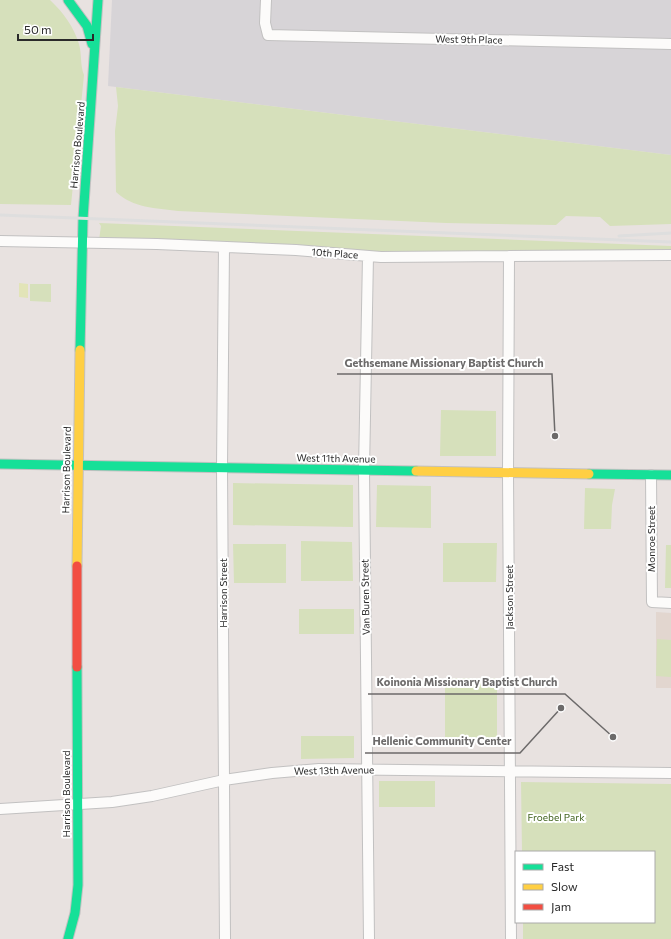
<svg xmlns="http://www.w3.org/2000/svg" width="671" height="939" viewBox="0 0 671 939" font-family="Commissioner,sans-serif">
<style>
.industrial{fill:#d7d4d7}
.education{fill:#e2d6cf}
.green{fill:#d6e0bb}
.pitch{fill:#e2e4b8}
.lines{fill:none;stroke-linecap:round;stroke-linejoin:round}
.street-casing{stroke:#c2c1c1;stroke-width:12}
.fast-casing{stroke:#c2c1c1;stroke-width:11}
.slow-casing{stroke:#c2c1c1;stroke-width:11}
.jam-casing{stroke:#c2c1c1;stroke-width:11}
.street{stroke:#fcfbfa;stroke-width:10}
.fast{stroke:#16e098;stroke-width:9}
.slow{stroke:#ffcf43;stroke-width:9}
.jam{stroke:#f24e42;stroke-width:9}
.rail{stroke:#dedede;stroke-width:3}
.labels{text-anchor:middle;stroke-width:4;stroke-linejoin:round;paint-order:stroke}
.street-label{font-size:10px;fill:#2a2a2a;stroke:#fff}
.park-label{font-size:10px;fill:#41631e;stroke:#fff}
.leader{fill:none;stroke:#6c6a6a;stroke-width:1.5}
.callout-dot{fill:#6c6a6a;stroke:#fff;stroke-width:1.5}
.callout-label{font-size:11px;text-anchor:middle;font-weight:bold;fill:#6c6a6a;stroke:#fff;stroke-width:4;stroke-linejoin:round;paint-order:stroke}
</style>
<rect width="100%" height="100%" fill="#e8e2e0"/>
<!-- industrial -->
<path class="industrial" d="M112,0H671V155L108,86Z"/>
<!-- education -->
<path class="education" d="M656,612L671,613V688H656Z"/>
<!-- green -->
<path class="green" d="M0,0H50C63,12 74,27 79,44C82,55 80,65 84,75L71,205L0,204Z
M116,87L671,155V224L610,226L600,217L566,216L556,225L446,223L178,211C156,208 133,208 116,192L115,131L118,106Z
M99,223L671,246V252L457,251L388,253L99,240L101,226Z
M30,284H51V302L30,301Z
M441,410L496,411V456H440Z
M233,483L353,485V527L233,525Z
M377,485L431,486V528L376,527Z
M585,488L615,489L612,505L611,529H584Z
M301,541L352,542L353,581H301Z
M443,543H497L496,582H443Z
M233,544H286V583H234Z
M666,545H671V588H665Z
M299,609H354V634H299Z
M657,639L671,640V677L656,676Z
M445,678H497V738H470L458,742H445Z
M301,736H354V758L301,759Z
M379,781H435V807H379Z
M521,782L671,784V939H523V922H654V852H522Z"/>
<!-- pitch -->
<path class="pitch" d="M19,283L28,284V298L19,297Z"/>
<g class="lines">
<!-- street casing -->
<g class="street-casing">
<path id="street" d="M266,0L265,23L268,35L671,44
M0,241L157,244L296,250L381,257L671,255
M224,247L222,467L225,939
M368,256L364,470L369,939
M509,256L508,473L511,939
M651,475L652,602L671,603
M0,809L112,802L152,796L224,780L272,773L319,769L671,773"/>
</g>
<!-- fast casing -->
<g class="fast-casing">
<path id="fast" d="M68,0L87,26L92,44
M80,350L83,219L98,0
M0,464L416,471
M589,474L671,475
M68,939L75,913L78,885L77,667"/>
</g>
<!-- slow casing -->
<g class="slow-casing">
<path id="slow" d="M416,471L589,474
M77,566L80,350"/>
</g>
<!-- jam casing -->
<g class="jam-casing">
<path id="jam" d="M77,566V667"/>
</g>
<!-- street -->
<use href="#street" class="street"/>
<!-- fast -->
<use href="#fast" class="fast"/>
<!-- slow -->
<use href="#slow" class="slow"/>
<!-- jam -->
<use href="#jam" class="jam"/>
<!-- rail -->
<path class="rail" d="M0,215L671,242
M619,236L671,233"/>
</g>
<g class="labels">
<!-- street labels -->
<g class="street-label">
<text transform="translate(469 39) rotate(1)" y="4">West 9th Place</text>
<text transform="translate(77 145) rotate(-85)" y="4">Harrison Boulevard</text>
<text transform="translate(335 253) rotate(4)" y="4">10th Place</text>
<text transform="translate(336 458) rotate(1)" y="4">West 11th Avenue</text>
<text transform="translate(66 470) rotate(-89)" y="4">Harrison Boulevard</text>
<text transform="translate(651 539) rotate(-90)" y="4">Monroe Street</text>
<text transform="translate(223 593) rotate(-90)" y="4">Harrison Street</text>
<text transform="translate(365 597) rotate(-91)" y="4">Van Buren Street</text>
<text transform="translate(509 597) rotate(-90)" y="4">Jackson Street</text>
<text transform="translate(334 770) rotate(-1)" y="4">West 13th Avenue</text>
<text transform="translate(66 794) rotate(-90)" y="4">Harrison Boulevard</text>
</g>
<!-- park labels -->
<g class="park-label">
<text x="556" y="821">Froebel Park</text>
</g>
</g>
<!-- callouts -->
<path class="leader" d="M555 436L552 374H337M613 737L565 694H368M561 708L520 753H365"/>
<g class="callout-dot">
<circle cx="555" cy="436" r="4"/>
<circle cx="613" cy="737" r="4"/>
<circle cx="561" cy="708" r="4"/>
</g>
<g class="callout-label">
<text x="444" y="367">Gethsemane Missionary Baptist Church</text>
<text x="467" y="686">Koinonia Missionary Baptist Church</text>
<text x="442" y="745">Hellenic Community Center</text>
</g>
<!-- legend -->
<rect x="515" y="851" width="140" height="72" fill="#ffffff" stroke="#aaaaaa"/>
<rect x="523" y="864" width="20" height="6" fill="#16e098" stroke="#aaaaaa"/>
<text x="551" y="871" font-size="12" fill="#2a2a2a">Fast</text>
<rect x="523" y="884" width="20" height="6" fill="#ffcf43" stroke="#aaaaaa"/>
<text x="551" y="891" font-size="12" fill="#2a2a2a">Slow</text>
<rect x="523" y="904" width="20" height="6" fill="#f24e42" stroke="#aaaaaa"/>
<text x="551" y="911" font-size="12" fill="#2a2a2a">Jam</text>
<!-- scale -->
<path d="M18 34v6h75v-6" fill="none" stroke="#2a2a2a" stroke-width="2"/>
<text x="24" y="34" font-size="12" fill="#2a2a2a" stroke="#ffffff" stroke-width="3" paint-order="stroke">50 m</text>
</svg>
